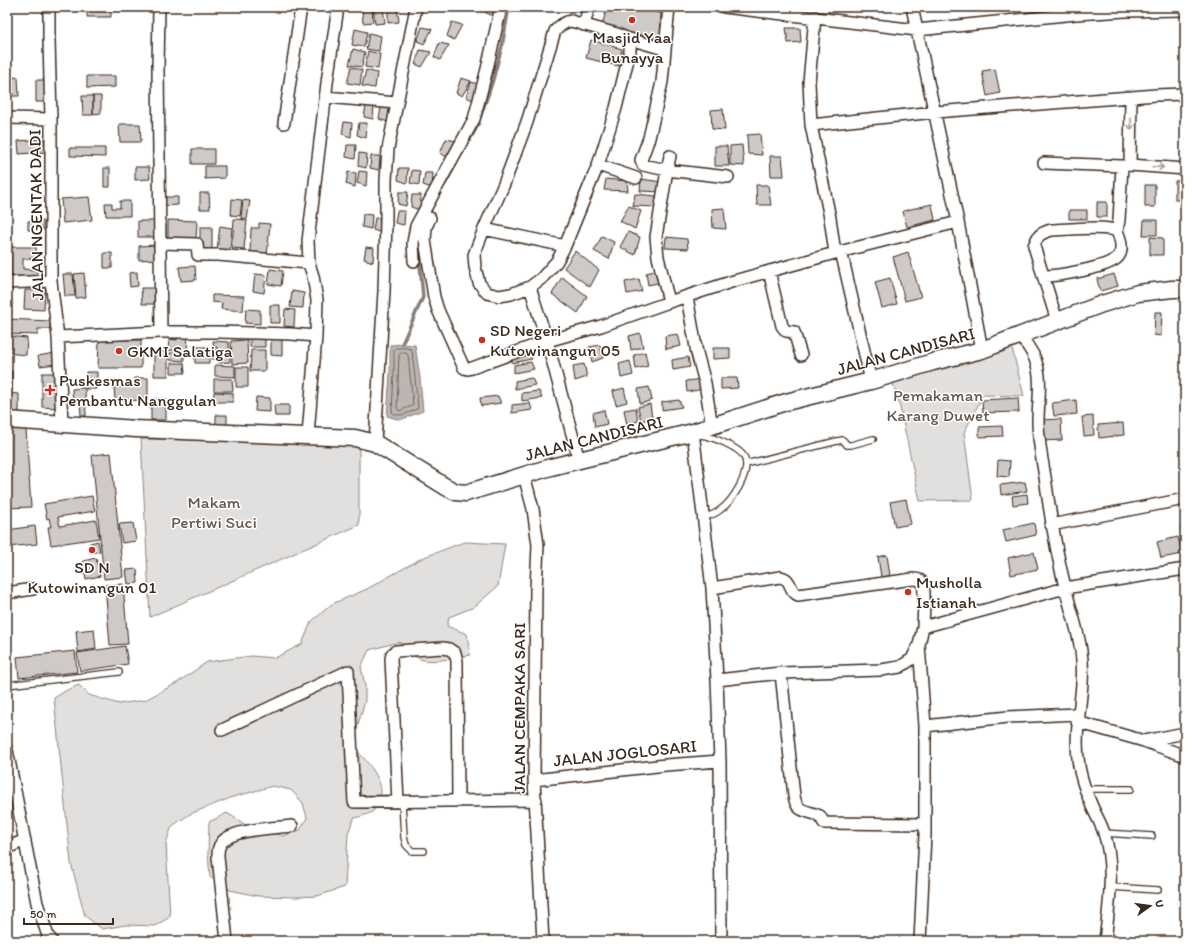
<svg xmlns="http://www.w3.org/2000/svg" width="1192" height="948" viewBox="0 0 1192 948" font-family="Itim,sans-serif">
<style>
.green{fill:#e2e0de;stroke:#8e857e}
.water{fill:#bcb6b3;stroke:#887e77}
.lines{fill:none;stroke-linecap:round;stroke-linejoin:round}
.shore{stroke:#6f625a;stroke-width:1}
.stream{stroke:#887e77;stroke-width:3.5}
.building{fill:#cfcac7;stroke:#3b2a1e}
.lane-casing{stroke:#3b2a1e;stroke-width:8}
.street-casing{stroke:#3b2a1e;stroke-width:14}
.secondary-casing{stroke:#3b2a1e;stroke-width:19}
.lane{stroke:#fff;stroke-width:5.5}
.street{stroke:#fff;stroke-width:11}
.secondary{stroke:#fff;stroke-width:16}
.oneway{stroke:#a79f9a}
.poi-dot{fill:#c8321e;stroke:#fff;stroke-width:1.5}
.labels{text-anchor:middle;stroke-width:3;stroke-linejoin:round;paint-order:stroke}
.poi-label{font-size:17px;fill:#3b2a1e;stroke:#fff;text-anchor:start}
.street-label{font-size:17px;fill:#3b2a1e;stroke:#fff}
.park-label{font-size:17px;fill:#65584e;stroke:#fff}
</style>
<rect width="100%" height="100%" fill="#fff"/>
<filter id="ink" filterUnits="userSpaceOnUse"><feTurbulence type="fractalNoise" baseFrequency=".025" numOctaves="2"/><feDisplacementMap in="SourceGraphic" scale="8" xChannelSelector="R" yChannelSelector="G"/><feConvolveMatrix kernelMatrix="1 2 1 2 8 2 1 2 1" color-interpolation-filters="sRGB"/></filter>
<g filter="url(#ink)">
<!-- green -->
<path class="green" d="M1012,348L1024,396L983,395L964,433L973,500L920,501L897,394L891,380Z
M141,439L359,443V525L150,617Z
M464,542L505,544L498,586L474,607L449,617L447,626L467,634L470,655C457,658 436,662 424,660C415,659 405,649 399,642L369,650L361,667L365,685V701L352,744C363,759 390,782 378,802C377,806 375,810 372,812C366,815 360,817 354,818L348,833L345,887L317,896L296,897L258,896L230,890L210,877L208,854L209,822L227,813L246,825L283,836L300,830L307,818L303,803L291,790L273,786L233,797L190,814L172,826L166,843L170,917L155,926L126,925L102,929L85,916L71,863L54,698L67,690L79,685L89,695L119,704L145,700L177,683L207,662L251,656L275,658L302,644L311,622L332,604L367,589L422,558Z"/>
<!-- water -->
<path class="water" d="M402,344L415,345L420,378L423,411L400,420L387,416L390,373V345Z"/>
<g class="lines">
<!-- shore -->
<path class="shore" d="M396,348C401,348 408,347 412,350L418,407L417,409C409,412 399,419 392,412L394,373V350Z
M401,353H406L408,355L413,404L412,406L399,411L397,408L399,355Z"/>
<!-- stream -->
<path class="stream" d="M445,184L477,127L492,83L502,46L509,7
M402,344L423,297L418,243"/>
</g>
<!-- building -->
<path class="building" d="M87,7H111V17H87Z
M362,7H372L373,22L363,23Z
M373,7H383L385,23L375,24Z
M388,7H397L399,22L388,23Z
M487,7H497L492,16L485,12Z
M607,7H629L661,13L660,40L602,26Z
M452,22L462,25L454,40L447,36Z
M422,27L432,29L424,44L417,41Z
M786,28H800L801,42L788,43Z
M355,29L367,32L364,47L352,45Z
M369,33L381,36L379,51L366,49Z
M591,40L622,49L618,66L586,58Z
M439,43L449,45L440,60L434,57Z
M353,49L365,52L362,67L349,65Z
M420,50L431,52L422,67L415,64Z
M368,51L380,54L378,69L365,67Z
M351,67L362,70L360,85L347,83Z
M995,69L1000,93L987,96L982,71Z
M366,70L377,73L375,88L362,86Z
M87,76H115V87L87,88Z
M18,77L19,96H7V78Z
M461,78L471,81L462,96L456,93Z
M36,80H45V102H36Z
M471,82L481,85L473,100L466,97Z
M82,96H93V115H83Z
M93,96H101V113L93,114Z
M366,105H374L373,119L364,117Z
M381,107L389,108L388,122L379,119Z
M723,109L725,130L712,129L711,110Z
M344,122L352,123L351,137L342,134Z
M359,123H367L366,138L357,135Z
M119,124H140L141,142H120Z
M760,134L762,155L748,154L747,135Z
M44,139L45,152L19,154L18,141Z
M446,139L456,141L447,157L440,153Z
M347,145H356L355,159L346,157Z
M742,145L744,166L730,165V146Z
M715,146H727L729,166H715Z
M70,148H105V157L70,156Z
M192,149H214V164H192Z
M359,153L367,154L366,168L358,166Z
M371,156H380L379,170L370,168Z
M770,156H782L784,176H771Z
M205,166H225V178L205,179Z
M135,167H149L150,179L135,180Z
M104,168H110V187H104Z
M399,168H408L407,183L398,180Z
M412,170L420,171L419,185L410,183Z
M359,171L367,172L366,186L357,183Z
M348,172L356,173L355,187L346,184Z
M425,173H433L432,188L423,185Z
M606,179L627,181L628,191L604,190Z
M641,179L662,182L663,192L640,191Z
M1185,180V200H1175V181Z
M756,185H768L771,205H757Z
M1145,185H1155V207H1145Z
M399,192H408L406,206L398,204Z
M200,193H209L210,209H200Z
M635,194L656,196V207L633,206Z
M412,195H421L420,210L411,207Z
M89,197L92,220L63,223L61,199Z
M165,197H178V205L165,206Z
M232,199L242,200L240,216L231,215Z
M243,200L250,201L247,219L241,218Z
M120,201H130V216H106L105,203H112V208H120Z
M1097,202H1107V217H1097Z
M932,204L935,220L907,227L903,211Z
M629,206L641,211L635,229L620,221Z
M724,208L726,229L713,228L712,209Z
M1069,210H1087V219H1069Z
M397,211H405L404,225L395,223Z
M363,214L372,215L371,229L362,227Z
M375,218H383L382,233L373,230Z
M234,219L247,220L244,249L232,248Z
M168,220L197,221L196,239L168,238Z
M1144,220H1157V235H1143Z
M28,221H43V230H28Z
M138,221H154V237H138Z
M259,223L270,224L267,255L250,253L251,228H259Z
M220,226L232,228L230,251L217,250Z
M200,227H212V252H200Z
M628,232L640,237L635,255L620,247Z
M602,236L614,242L609,259L594,251Z
M666,237L687,239L688,249L665,248Z
M1150,237L1163,238V255H1150Z
M156,245L157,259L139,260V246Z
M10,247H36L37,258L23,259V269L37,270V277L11,276Z
M366,247L374,248L373,262L364,259Z
M575,251L599,270L590,287L564,268Z
M908,252L921,297L905,301L893,257Z
M104,253H112V268H104Z
M195,266L196,280L181,281L179,267Z
M270,269L283,271L281,286L268,284Z
M659,270L662,282L648,285L646,273Z
M137,272L138,286L130,287L129,273Z
M84,273L86,297L76,298L74,274Z
M63,274H73L75,296H65Z
M255,274L266,275L264,293L253,291Z
M1114,274L1118,286L1100,291L1097,279Z
M562,277L587,296L578,313L552,294Z
M890,278L897,304L882,308L875,282Z
M639,279L642,291L627,294L625,282Z
M141,288H157V304H142Z
M25,290H45L44,310L24,309Z
M292,291L304,293L303,308L290,307Z
M212,295L244,296L243,311L221,309L222,303L212,302Z
M270,305H280V323H270Z
M246,309L260,310V324L245,323Z
M285,309L295,310L294,327L284,326Z
M1155,312H1162L1161,336L1154,335Z
M7,319L50,321V329H38V335L7,334Z
M640,333L643,347L631,350L629,336Z
M177,334L188,335L187,351L168,350L169,339L177,340Z
M678,334L681,346L666,349L665,336Z
M250,335H265V347H250Z
M8,336L27,338L26,355L7,353Z
M271,336H282V356L271,355Z
M99,340H141V368H98Z
M247,340L248,363L232,364L231,341Z
M213,341L229,342L230,362L219,363V359H212V350H217V347L214,348Z
M600,345L603,358L592,362L589,347Z
M195,347H209V363H195Z
M713,348H730V358L713,359Z
M251,350H265V371H250Z
M154,352H168V376H154Z
M529,352L532,359L512,363L511,355Z
M645,352L648,366L636,369L634,355Z
M55,353L57,364L40,366L38,356Z
M170,353H184V361L170,360Z
M688,357L690,367L673,370L672,360Z
M630,361L633,375L621,378L619,364Z
M531,362L534,369L514,373V365Z
M171,363H184L185,373H171Z
M584,364L587,377L575,381L573,366Z
M215,365L235,366V377L215,376Z
M236,367H248V387H236Z
M7,371H12V391H7Z
M86,372H97V389H86Z
M42,373H59L58,408L42,407Z
M134,378H148V400L115,401L114,386H134Z
M532,378L535,385L515,389V381Z
M721,378H737L738,388L721,389Z
M214,379H232L233,391H214Z
M702,379L704,389L687,392L686,381Z
M649,387L652,400L640,404L638,389Z
M85,388L86,416H81L80,402H73L72,389Z
M624,388L627,402L616,405L613,391Z
M539,391L542,398L522,401V393Z
M214,392L233,393V402H213Z
M7,393L19,394V416H7Z
M498,396L501,403L481,406L480,398Z
M256,397L270,398V412L255,411Z
M1018,398L1019,412L983,413L982,400Z
M151,399H166V420H151Z
M679,400L682,407L662,410V402Z
M1076,400L1077,414L1054,416L1052,403Z
M530,403L532,410L512,413V405Z
M650,404L652,418L641,421L638,407Z
M274,405H289V416H275Z
M636,408L638,421L627,425L624,410Z
M604,410L607,424L595,427L593,413Z
M216,415H227V427H216Z
M1093,416L1094,435L1084,436L1082,417Z
M1061,419L1062,440L1041,441L1040,420Z
M1123,423L1124,435L1099,438L1098,425Z
M1002,426L1003,436L979,437V427Z
M26,429L31,507L7,508V430Z
M111,453L123,577L104,579L92,455Z
M998,460L1010,461L1009,477L997,476Z
M1025,482L1027,491L1001,495L1000,485Z
M1027,494L1028,503L1013,505L1012,496Z
M92,496L95,511L58,517L60,526L96,520L99,538L51,545L48,527H51L49,518L47,519L44,504Z
M906,499L911,524L895,527L890,502Z
M133,523L136,541L122,543L119,524Z
M1034,523L1036,535L1006,542L1003,530Z
M35,526L37,544L7,547V530Z
M1185,526V546L1180,528Z
M1178,537L1182,554L1161,558L1157,542Z
M98,541L100,551L91,553L90,543Z
M1034,552L1038,569L1011,575L1008,558Z
M887,555L890,576L881,577L878,557Z
M96,558L100,576L86,579L85,573L81,574L79,564L83,563V561Z
M137,569L138,583L128,584L126,570Z
M123,584L128,644L110,645L105,585Z
M94,629L96,649L78,652L76,631Z
M125,646L128,664L80,671L77,653Z
M75,651L77,672L19,678L17,657Z"/>
<g class="lines">
<!-- lane casing -->
<g class="lane-casing">
<path id="lane" d="M700,435C711,436 742,448 745,459C750,474 732,502 720,510C715,514 710,516 703,517
M746,464L837,441L843,440L847,445H851L873,439
M7,685L119,672
M1085,789H1131
M402,802L404,837L406,845L412,851H424
M1104,833L1152,836
M1110,887L1158,890"/>
</g>
<!-- street casing -->
<g class="street-casing">
<path id="street" d="M49,7V40L51,119V281L58,337L62,423
M159,7L158,69L161,332
M669,7L662,82L649,138L641,160L643,165L667,170L728,177
M724,7L917,30L1076,14L1126,11L1185,10
M912,7L958,222L982,350
M815,17L809,82L811,125L830,218L835,253
M571,21L617,34L626,38L630,44V51L616,108L598,165L565,246L557,261L542,278L530,287L511,294L499,296L487,293L479,283L475,267L474,255L484,229L504,184L527,122L555,31C560,25 564,22 571,21Z
M584,25L589,7
M626,38L664,49
M325,97L397,103
M7,118L51,119
M284,123L301,7
M811,125L935,112L1131,97
M1044,163L1122,166L1130,165L1185,169
M598,165L636,178
M1130,165L1131,97L1156,95L1185,94
M430,218L426,227L425,240L434,297L438,310L464,368L468,369L472,368L547,341L579,460
M484,229L565,246
M160,243L197,244L198,255H218L309,263
M841,251L871,381
M414,261L413,243L416,226L474,119L487,69L501,7
M769,271L782,326L786,331L794,332L801,355
M1043,276C1058,276 1108,268 1118,257C1124,250 1120,238 1117,231
M7,283L51,281
M530,287L547,341L601,326L669,302L734,281L835,253L958,222
M687,297L697,353L705,383L712,427
M669,302L658,257L656,237L667,170L670,156
M1057,321L1034,246C1038,235 1039,234 1051,230C1065,230 1106,225 1117,231L1119,220L1122,166
M58,337L161,332H219L291,334L316,336
M1019,337C1023,340 1027,344 1029,348C1045,370 1038,397 1038,421C1038,440 1042,459 1045,477C1050,514 1056,551 1065,587C1070,608 1078,629 1081,651C1087,689 1072,727 1079,766C1081,779 1086,792 1091,804C1095,814 1101,823 1104,833C1115,865 1109,908 1105,941
M693,432L712,588L717,680L720,761L721,941
M308,435L316,336L317,300L313,276L309,263L308,241L328,75L338,7
M375,443L384,291L386,221V180L388,149L416,7
M524,475L533,509L538,545L536,589L534,780L543,941
M1051,525L1185,499
M712,588L780,577C793,579 788,591 798,595L913,579C916,579 920,579 922,582C926,589 923,618 923,627
M7,593L33,589
M919,645L925,726V834L920,941
M781,673L794,796C797,814 808,810 820,816L824,823L925,824
M717,680L781,673L881,670L900,667L912,659L919,645L923,627L1065,588L1185,569
M1077,722L1144,741L1185,756
M925,726L1008,717L1078,714
M222,730L348,671L354,802L536,800
M1144,741L1185,733
M7,750L37,903L48,936L52,941
M534,780L666,765L720,761
M398,802L391,659L392,654L396,651L443,648L449,649L455,653L457,661L458,801
M7,848L25,840
M227,941L218,857C218,851 218,847 222,842C233,829 274,828 292,826"/>
</g>
<!-- secondary casing -->
<g class="secondary-casing">
<path id="secondary" d="M7,420L136,429L355,438L375,443L446,487L456,492L466,493L551,467L693,432L786,402L871,381L933,362L982,350L1102,304L1138,293L1172,289H1185"/>
</g>
<!-- lane -->
<use href="#lane" class="lane"/>
<!-- street -->
<use href="#street" class="street"/>
<!-- secondary -->
<use href="#secondary" class="secondary"/>
</g>
<!-- one-way arrows -->
<defs><path id="oneway-shaft" d="M-6 0H5M1.5-3L5.5 0L1.5 3" fill="none" stroke-width="1.6" stroke-linecap="round" stroke-linejoin="round"/></defs>
<g class="oneway">
<use href="#oneway-shaft" transform="translate(1131 124) rotate(90)"/>
<use href="#oneway-shaft" transform="translate(1158 167) rotate(4)"/>
</g>
</g>
<!-- markers -->
<g class="poi-dot">
<circle cx="632" cy="20" r="4"/>
<circle cx="482" cy="340" r="4"/>
<circle cx="119" cy="351" r="4"/>
<path d="M48 384h4v4h4v4h-4v4h-4v-4h-4v-4h4z"/>
<circle cx="92" cy="550" r="4"/>
<circle cx="908" cy="592" r="4"/>
</g>
<g class="labels">
<!-- poi labels -->
<g class="poi-label">
<text x="632" y="43" text-anchor="middle">Masjid Yaa<tspan x="632" dy="20">Bunayya</tspan></text>
<text x="490" y="336">SD Negeri<tspan x="490" dy="20">Kutowinangun 05</tspan></text>
<text x="127" y="357">GKMI Salatiga</text>
<text x="59" y="386">Puskesmas<tspan x="59" dy="20">Pembantu Nanggulan</tspan></text>
<text x="92" y="573" text-anchor="middle">SD N<tspan x="92" dy="20">Kutowinangun 01</tspan></text>
<text x="916" y="588">Musholla<tspan x="916" dy="20">Istianah</tspan></text>
</g>
<!-- street labels -->
<g class="street-label">
<text transform="translate(36 215) rotate(-91)" y="6">JALAN NGENTAK DADI</text>
<text transform="translate(906 351) rotate(-15)" y="6">JALAN CANDISARI</text>
<text transform="translate(594 438) rotate(-14)" y="6">JALAN CANDISARI</text>
<text transform="translate(519 708) rotate(-90)" y="6">JALAN CEMPAKA SARI</text>
<text transform="translate(625 753) rotate(-6)" y="6">JALAN JOGLOSARI</text>
</g>
<!-- park labels -->
<g class="park-label">
<text x="938" y="401">Pemakaman<tspan x="938" dy="20">Karang Duwet</tspan></text>
<text x="214" y="508">Makam<tspan x="214" dy="20">Pertiwi Suci</tspan></text>
</g>
</g>
<!-- margin -->
<rect width="1192" height="948" fill="none" stroke="#fff" stroke-width="24"/>
<rect x="12" y="12" width="1168" height="924" fill="none" stroke="#3b2a1e" stroke-width="1.5" filter="url(#ink)"/>
<!-- north arrow -->
<g transform="translate(1150 906) rotate(76)" stroke="#ffffff" stroke-width="3" paint-order="stroke">
<path d="M0-3L7 15L0 10L-7 15Z" fill="#3b2a1e"/>
<text y="-6" font-size="11" font-weight="bold" text-anchor="middle" fill="#3b2a1e">U</text>
</g>
<!-- scale -->
<path d="M24 918v6h89v-6" fill="none" stroke="#3b2a1e" stroke-width="2"/>
<text x="30" y="918" font-size="12" fill="#3b2a1e" stroke="#ffffff" stroke-width="3" paint-order="stroke">50 m</text>
</svg>
